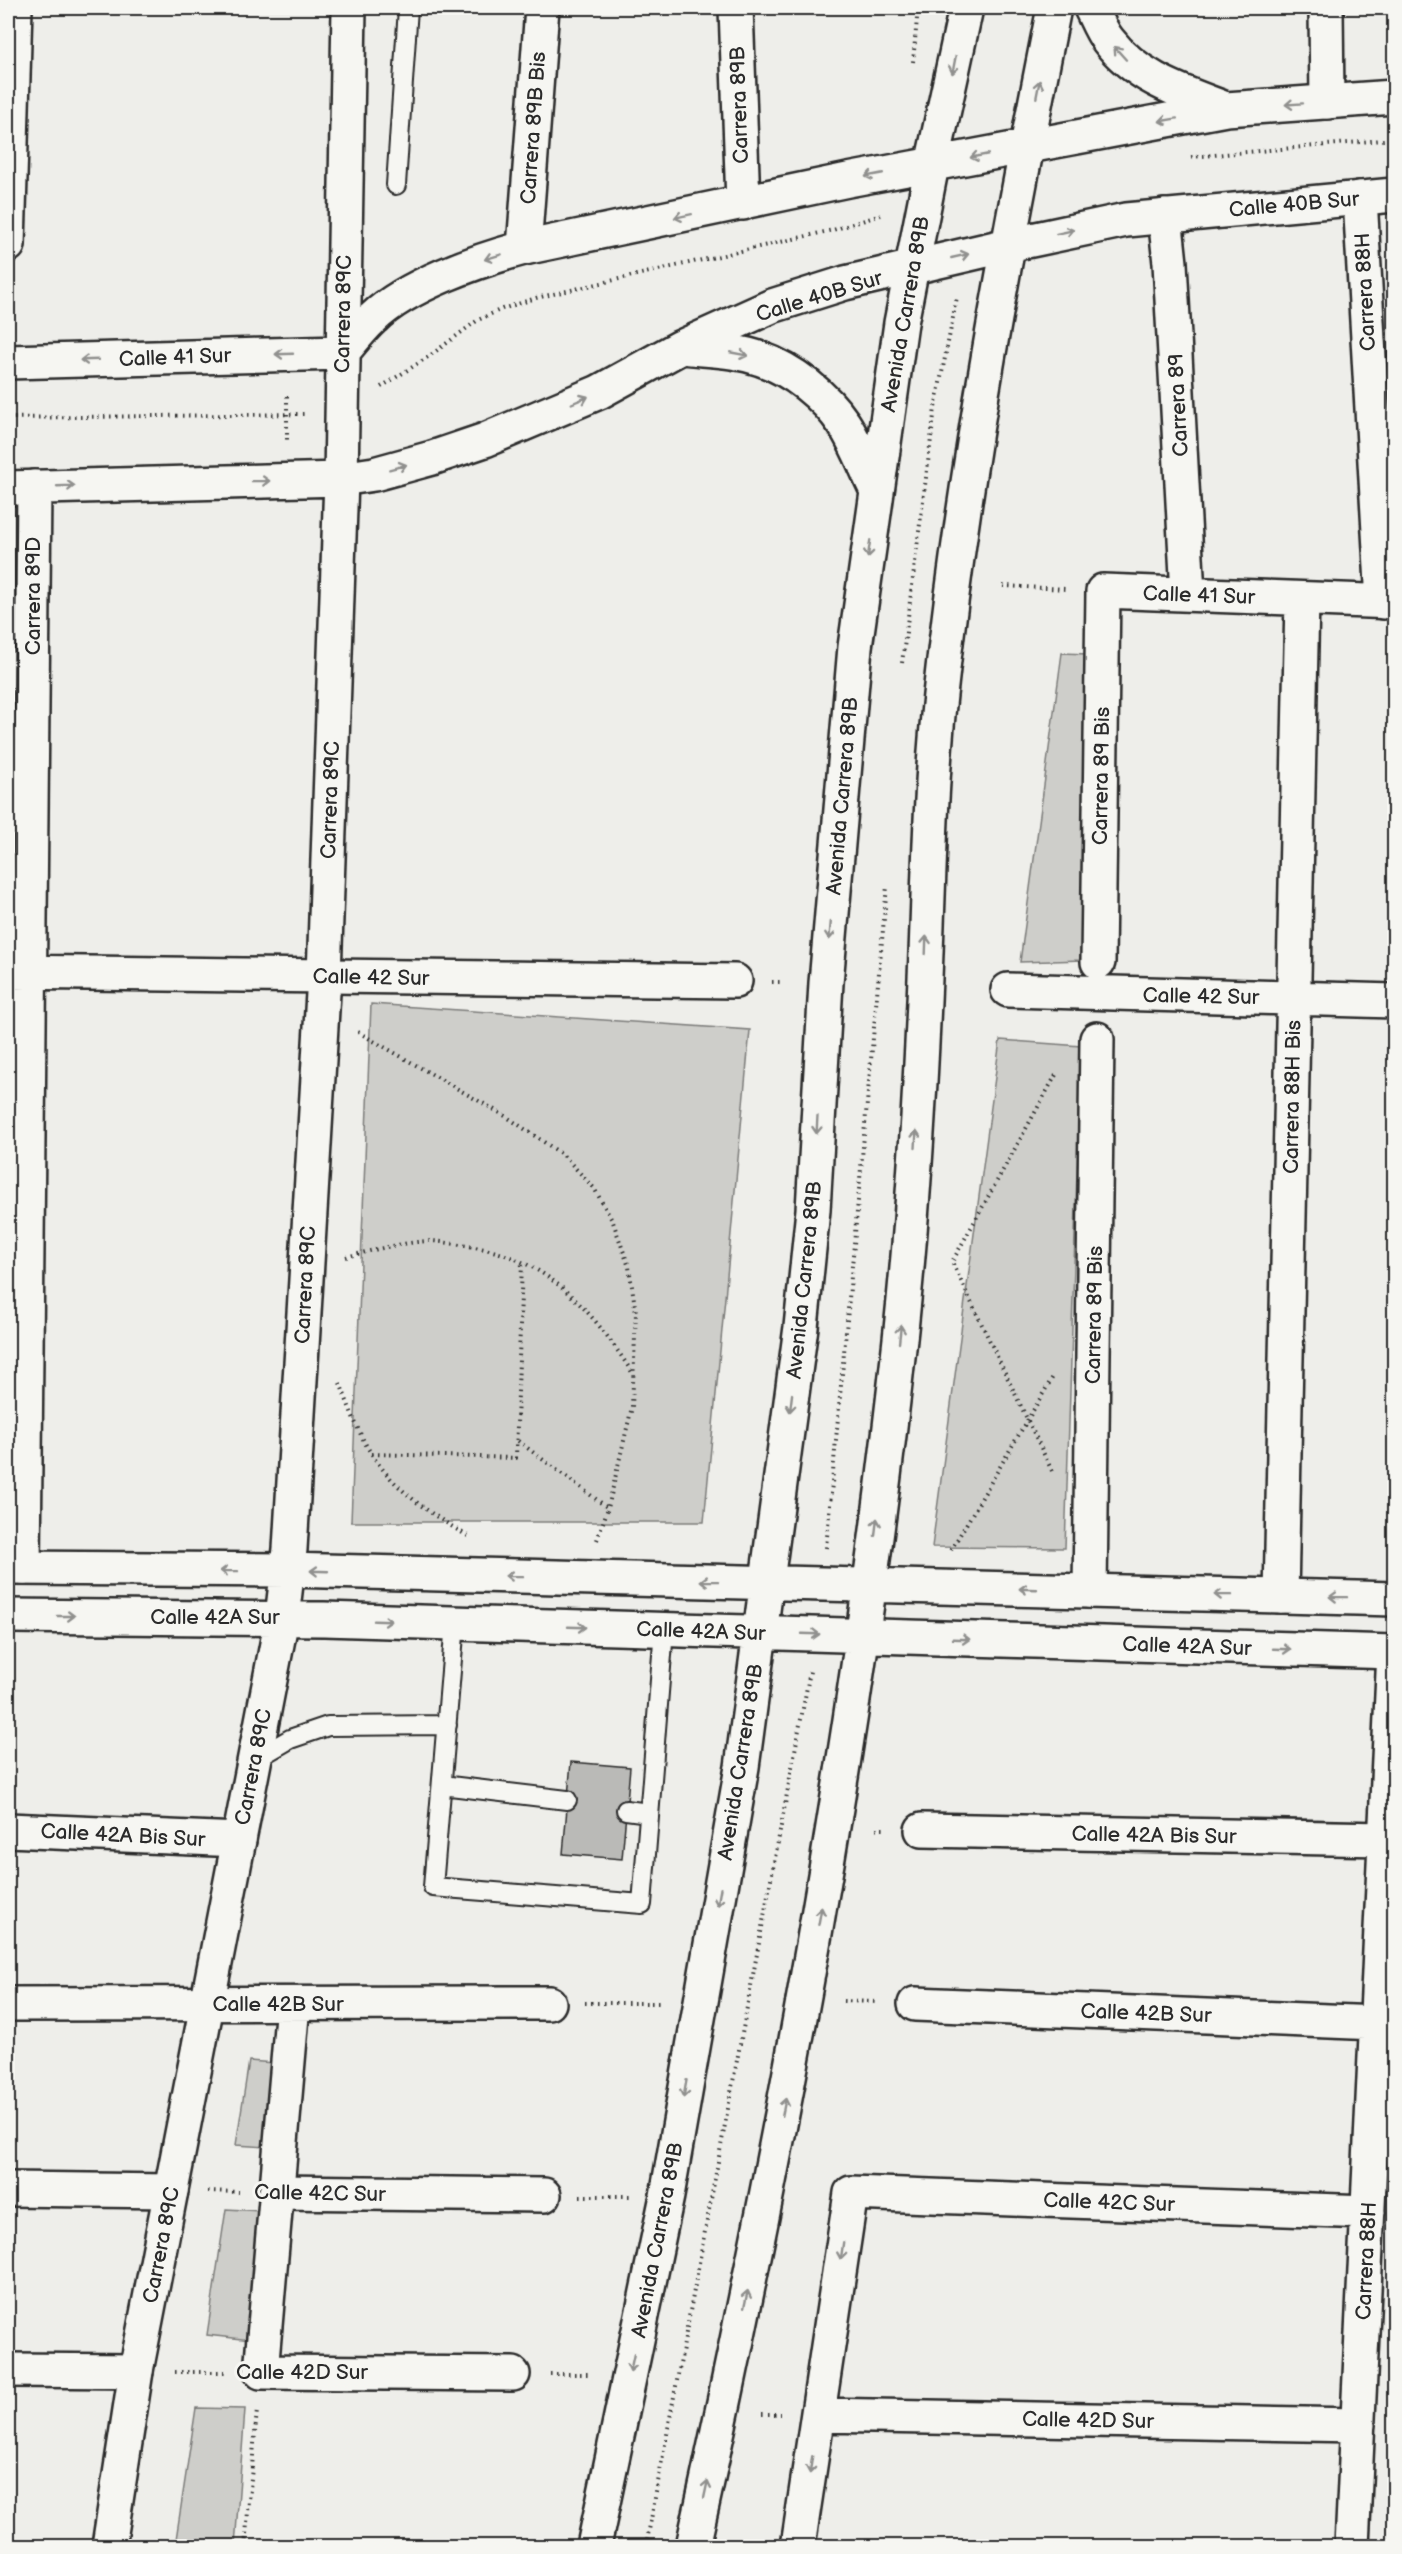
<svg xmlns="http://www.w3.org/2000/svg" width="1402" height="2554" viewBox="0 0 1402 2554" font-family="'Balsamiq Sans',sans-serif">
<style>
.green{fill:#cececa;stroke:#7c7c7a;stroke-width:1.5}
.building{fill:#babab7;stroke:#2b2b2b;stroke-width:1.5}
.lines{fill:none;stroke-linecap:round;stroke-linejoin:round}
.lane-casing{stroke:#2b2b2b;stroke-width:22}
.street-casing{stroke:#2b2b2b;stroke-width:38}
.secondary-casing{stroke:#2b2b2b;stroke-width:38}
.path{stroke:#2b2b2b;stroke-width:4;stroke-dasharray:1.5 4.5;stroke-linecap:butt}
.lane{stroke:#f6f6f2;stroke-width:18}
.street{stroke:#f6f6f2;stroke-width:33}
.secondary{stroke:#f6f6f2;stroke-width:33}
.oneway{stroke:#90908e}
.labels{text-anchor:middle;stroke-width:6;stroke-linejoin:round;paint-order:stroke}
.street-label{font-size:21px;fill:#2b2b2b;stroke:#f6f6f2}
</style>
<rect width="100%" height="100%" fill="#eeeeea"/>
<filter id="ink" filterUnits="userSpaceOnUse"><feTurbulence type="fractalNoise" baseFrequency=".0167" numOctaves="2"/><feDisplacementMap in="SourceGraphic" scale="12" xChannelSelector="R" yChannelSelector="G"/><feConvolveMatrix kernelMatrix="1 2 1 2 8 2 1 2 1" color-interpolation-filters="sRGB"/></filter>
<g filter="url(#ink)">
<!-- green -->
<path class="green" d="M1062,653L1087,654L1083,960L1020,962Z
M371,1004L750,1030L704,1522H351Z
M1000,1040L1081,1046L1065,1548L932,1547Z
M249,2061L274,2063L267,2147L236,2145Z
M226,2209L262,2211L251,2340L207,2335Z
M196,2408L245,2409L235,2546H175Z"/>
<!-- building -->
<path class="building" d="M571,1762L630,1767L622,1859L563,1854Z"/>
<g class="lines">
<!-- lane casing -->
<g class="lane-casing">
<path id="lane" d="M396,185L408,8
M455,1623L433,1887L642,1904L664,1630
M254,1760L290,1739L328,1726L447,1725
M442,1785L567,1800
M626,1810L649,1813"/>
</g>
<!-- street casing -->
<g class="street-casing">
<path id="street" d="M736,8L743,203
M1326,8L1327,102
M1360,198L1383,602
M1165,216L1170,263L1188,594
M8,245L15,8
M524,248L542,8
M1098,962L1103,591L1394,602
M8,972L735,981
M1008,990L1394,1001
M24,1568L34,487
M1090,1591L1097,1039
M1281,1596L1302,599
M8,1830L239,1840
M922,1830L1385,1839
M8,2004L549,2003
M293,2004L261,2372L513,2374
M915,2004L1377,2023
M8,2189L171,2191
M276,2192L544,2195
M8,2370L136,2371
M818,2415L1358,2425
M798,2546L851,2193L1368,2212
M1352,2546L1394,1652"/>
</g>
<!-- secondary casing -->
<g class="secondary-casing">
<path id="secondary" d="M1091,8C1096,18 1101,31 1108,40C1138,79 1182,92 1226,109
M683,347C708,350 737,350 761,359C793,370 825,396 844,424C857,444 866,469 877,491
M342,353C352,341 362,328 373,318C407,285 479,260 524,248L848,180L1226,109L1394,97
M8,362L342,353
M8,488L341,479L374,474L432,458L485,440L599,392L681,347L772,306L845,283L1008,245L1126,220L1394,195
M8,1568L287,1570L1394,1599
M8,1616L324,1619L1394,1652
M109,2546L136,2371L282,1618L290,1549L324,976L341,479L349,8
M594,2546L667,2196L742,1767L801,1327L813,1210L826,983L855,647L901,323L932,165L966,8
M693,2546C781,2146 856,1746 900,1339C913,1219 920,1098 925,978C929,884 930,789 940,695C965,464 1009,235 1054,8"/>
</g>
<!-- path -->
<path class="path" d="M913,62L918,8
M1191,157L1394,139
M381,387L428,357L478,320L502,309L536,298L833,230L881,215
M287,396V444
M8,418L304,414
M1003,586L1067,589
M902,663L935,408L957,297
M772,982H781
M358,1032L507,1117L563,1155L594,1188L613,1222L629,1267L636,1313L632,1407L608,1508L597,1540
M346,1257C373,1250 400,1243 428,1241C438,1241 449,1243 460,1245C542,1253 591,1307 633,1374
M340,1383C350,1408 359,1437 375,1459C398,1492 433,1516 468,1536
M518,1441L608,1508
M372,1454L516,1458L522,1261
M1052,1471L952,1262L1057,1073
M826,1548L887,886
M951,1550L1054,1375
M876,1829H885
M843,2001L878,2002
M585,2003H662
M208,2191L239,2192
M580,2196H630
M175,2372H225
M550,2374H590
M762,2414H781
M245,2546L257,2410
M646,2546L810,1671"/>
<!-- lane -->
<use href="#lane" class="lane"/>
<!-- street -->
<use href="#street" class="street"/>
<!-- secondary -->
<use href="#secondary" class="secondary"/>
</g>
<!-- one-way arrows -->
<defs><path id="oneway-shaft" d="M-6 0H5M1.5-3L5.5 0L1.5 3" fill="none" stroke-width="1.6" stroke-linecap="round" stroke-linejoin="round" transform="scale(1.5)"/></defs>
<g class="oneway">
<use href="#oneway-shaft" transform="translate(1120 53) rotate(-132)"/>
<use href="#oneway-shaft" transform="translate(954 65) rotate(101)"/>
<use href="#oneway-shaft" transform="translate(1038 89) rotate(-79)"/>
<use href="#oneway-shaft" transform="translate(1294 104) rotate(176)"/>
<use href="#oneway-shaft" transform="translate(1168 120) rotate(170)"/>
<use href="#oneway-shaft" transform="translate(979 156) rotate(169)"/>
<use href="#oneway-shaft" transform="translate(874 175) rotate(169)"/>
<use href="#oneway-shaft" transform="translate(683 216) rotate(168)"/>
<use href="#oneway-shaft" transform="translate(1065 232) rotate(-13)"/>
<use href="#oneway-shaft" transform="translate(960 256) rotate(-13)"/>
<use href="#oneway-shaft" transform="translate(493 257) rotate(163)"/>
<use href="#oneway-shaft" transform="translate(284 354) rotate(178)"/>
<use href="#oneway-shaft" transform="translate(739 354) rotate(11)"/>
<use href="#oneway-shaft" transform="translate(89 360) rotate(178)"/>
<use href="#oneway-shaft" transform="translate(580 400) rotate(-23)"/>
<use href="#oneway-shaft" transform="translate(398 467) rotate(-15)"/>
<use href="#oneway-shaft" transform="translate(261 481) rotate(-1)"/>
<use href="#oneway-shaft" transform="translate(66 486) rotate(-2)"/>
<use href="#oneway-shaft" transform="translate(869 549) rotate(98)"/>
<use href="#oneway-shaft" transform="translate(830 931) rotate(95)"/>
<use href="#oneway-shaft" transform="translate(926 945) rotate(-88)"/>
<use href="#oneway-shaft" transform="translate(817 1125) rotate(93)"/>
<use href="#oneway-shaft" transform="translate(916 1139) rotate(-87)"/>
<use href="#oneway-shaft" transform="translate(900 1334) rotate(-84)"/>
<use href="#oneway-shaft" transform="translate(791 1403) rotate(97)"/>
<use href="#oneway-shaft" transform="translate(876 1527) rotate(-83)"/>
<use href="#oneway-shaft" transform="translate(229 1571) rotate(-179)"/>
<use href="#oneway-shaft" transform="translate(319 1571) rotate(-178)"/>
<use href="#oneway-shaft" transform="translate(514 1576) rotate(-179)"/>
<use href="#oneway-shaft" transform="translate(709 1581) rotate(-179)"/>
<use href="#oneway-shaft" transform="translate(1028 1589) rotate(-178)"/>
<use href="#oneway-shaft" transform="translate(1223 1595) rotate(-179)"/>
<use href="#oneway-shaft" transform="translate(1338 1597) rotate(-179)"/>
<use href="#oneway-shaft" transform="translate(66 1616)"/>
<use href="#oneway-shaft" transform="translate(383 1621) rotate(2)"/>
<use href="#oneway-shaft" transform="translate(577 1627) rotate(2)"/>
<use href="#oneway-shaft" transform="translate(811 1634) rotate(2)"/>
<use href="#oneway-shaft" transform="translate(961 1639) rotate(2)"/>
<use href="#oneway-shaft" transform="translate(1282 1649) rotate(2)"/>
<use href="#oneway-shaft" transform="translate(719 1897) rotate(100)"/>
<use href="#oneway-shaft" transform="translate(820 1916) rotate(-80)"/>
<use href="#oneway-shaft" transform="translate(685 2089) rotate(100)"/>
<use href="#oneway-shaft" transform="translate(784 2107) rotate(-79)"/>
<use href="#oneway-shaft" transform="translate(842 2251) rotate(98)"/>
<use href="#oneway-shaft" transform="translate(746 2299) rotate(-78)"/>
<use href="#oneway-shaft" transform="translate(632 2363) rotate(102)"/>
<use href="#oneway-shaft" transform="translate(811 2465) rotate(98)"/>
<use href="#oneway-shaft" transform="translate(706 2489) rotate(-78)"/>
</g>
</g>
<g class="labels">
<!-- street labels -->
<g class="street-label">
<text transform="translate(739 105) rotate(-92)" y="7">Carrera 89B</text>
<text transform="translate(533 128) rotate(-86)" y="7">Carrera 89B Bis</text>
<text transform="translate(1294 204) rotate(-5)" y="7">Calle 40B Sur</text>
<text transform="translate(1365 292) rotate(-93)" y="7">Carrera 88H</text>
<text transform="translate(819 296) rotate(-17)" y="7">Calle 40B Sur</text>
<text transform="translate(343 314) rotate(-89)" y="7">Carrera 89C</text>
<text transform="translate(905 314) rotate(-80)" y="7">Avenida Carrera 89B</text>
<text transform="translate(175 357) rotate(-2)" y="7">Calle 41 Sur</text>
<text transform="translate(1178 405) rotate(-93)" y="7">Carrera 89</text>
<text transform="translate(1199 595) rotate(2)" y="7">Calle 41 Sur</text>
<text transform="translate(33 596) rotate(-90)" y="7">Carrera 89D</text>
<text transform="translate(1101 776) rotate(-89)" y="7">Carrera 89 Bis</text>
<text transform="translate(842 796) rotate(-85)" y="7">Avenida Carrera 89B</text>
<text transform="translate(330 800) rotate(-88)" y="7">Carrera 89C</text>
<text transform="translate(371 977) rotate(1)" y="7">Calle 42 Sur</text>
<text transform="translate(1201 996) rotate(1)" y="7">Calle 42 Sur</text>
<text transform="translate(1292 1097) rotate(-89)" y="7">Carrera 88H Bis</text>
<text transform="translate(804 1280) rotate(-84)" y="7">Avenida Carrera 89B</text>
<text transform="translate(305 1285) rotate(-87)" y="7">Carrera 89C</text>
<text transform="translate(1094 1315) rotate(-89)" y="7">Carrera 89 Bis</text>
<text x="215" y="1624">Calle 42A Sur</text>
<text transform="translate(701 1631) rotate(2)" y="7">Calle 42A Sur</text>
<text transform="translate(1187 1646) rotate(2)" y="7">Calle 42A Sur</text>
<text transform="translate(740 1762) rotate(-81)" y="7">Avenida Carrera 89B</text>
<text transform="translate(253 1767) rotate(-79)" y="7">Carrera 89C</text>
<text transform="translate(123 1835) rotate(3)" y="7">Calle 42A Bis Sur</text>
<text transform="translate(1154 1835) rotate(1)" y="7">Calle 42A Bis Sur</text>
<text x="278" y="2011">Calle 42B Sur</text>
<text transform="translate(1146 2013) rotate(2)" y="7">Calle 42B Sur</text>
<text transform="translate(320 2193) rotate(1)" y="7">Calle 42C Sur</text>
<text transform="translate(1109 2202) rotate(2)" y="7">Calle 42C Sur</text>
<text transform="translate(657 2240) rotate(-79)" y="7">Avenida Carrera 89B</text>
<text transform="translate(161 2245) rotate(-79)" y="7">Carrera 89C</text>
<text transform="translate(1366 2261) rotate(-87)" y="7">Carrera 88H</text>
<text x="302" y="2379">Calle 42D Sur</text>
<text transform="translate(1088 2420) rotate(1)" y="7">Calle 42D Sur</text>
</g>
</g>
<!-- margin -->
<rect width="1402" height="2554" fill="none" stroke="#f6f6f2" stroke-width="30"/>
<rect x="15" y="15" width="1372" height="2524" fill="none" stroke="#2b2b2b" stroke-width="2" filter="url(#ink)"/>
</svg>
